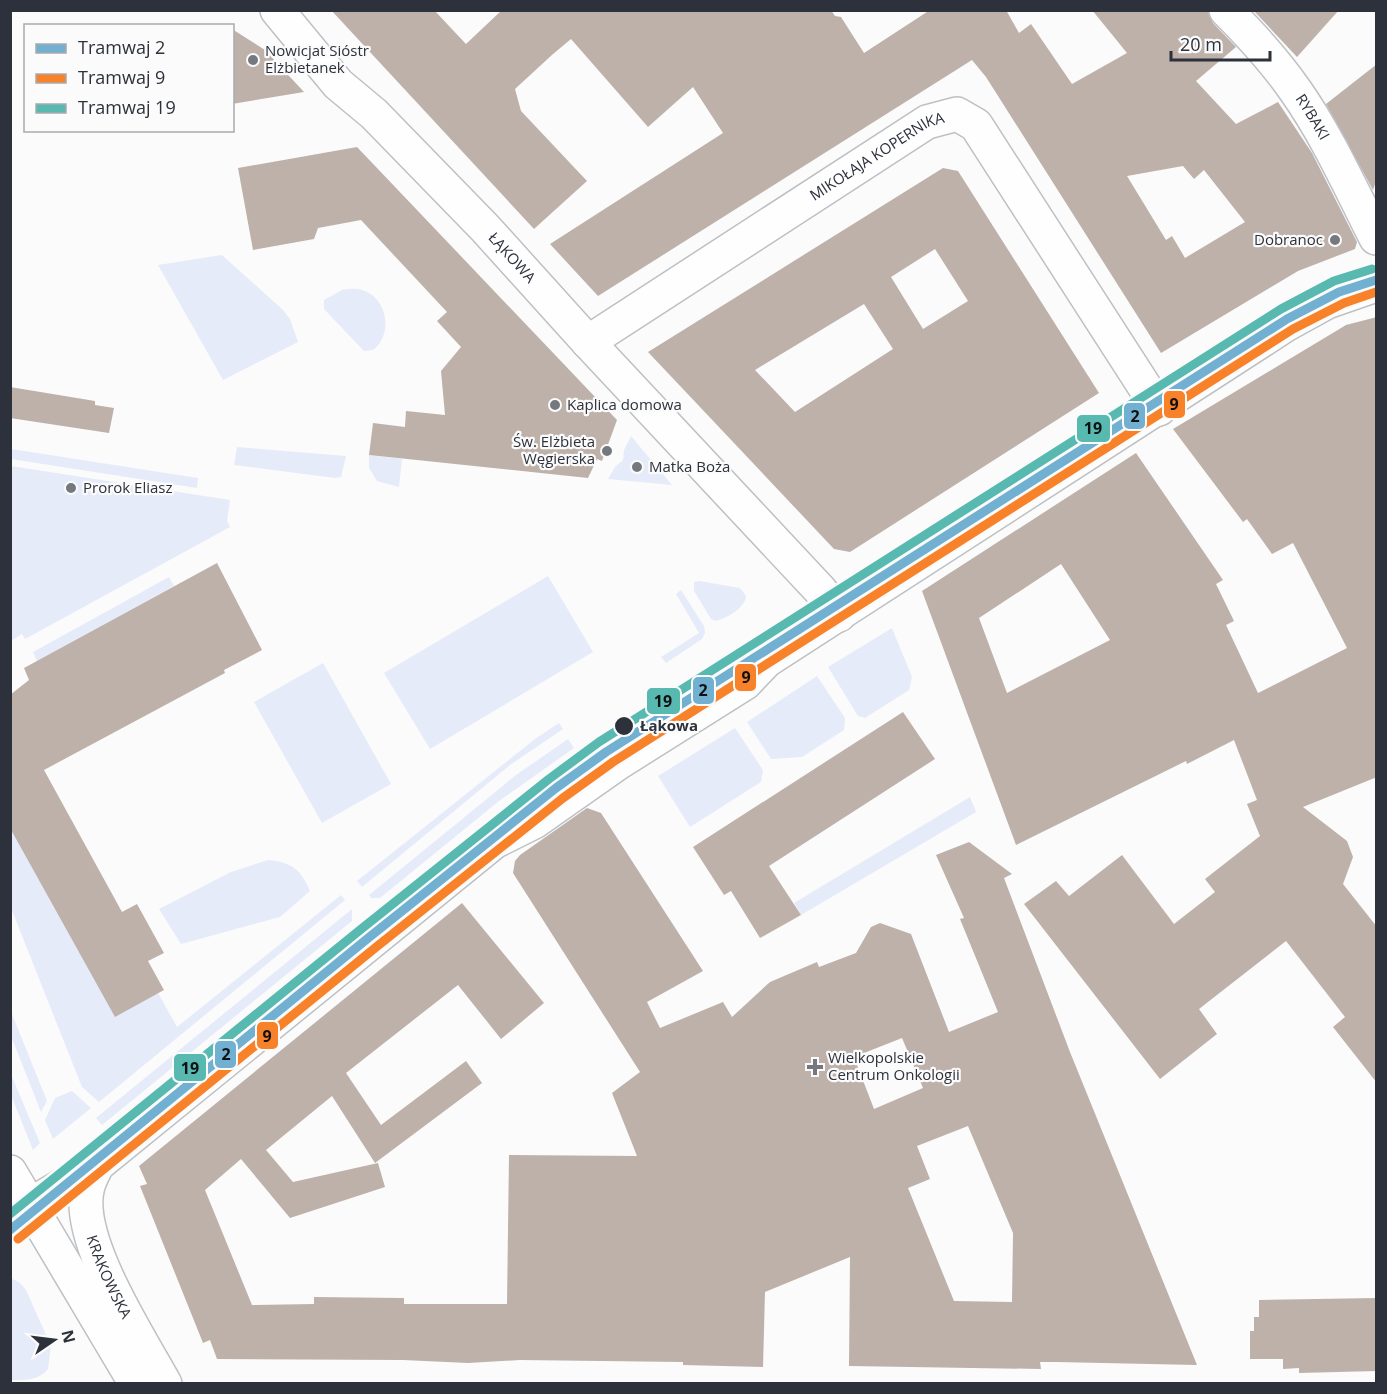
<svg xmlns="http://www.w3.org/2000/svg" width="1387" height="1394" viewBox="0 0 1387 1394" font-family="'Open Sans',sans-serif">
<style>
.green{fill:#e6ebf9}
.building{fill:#bdb1aa;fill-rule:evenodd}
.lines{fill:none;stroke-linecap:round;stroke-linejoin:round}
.minor-casing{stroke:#bdc0c4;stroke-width:36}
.minor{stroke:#fefefe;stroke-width:33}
.tram-1-casing{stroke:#fbfbfb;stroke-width:14}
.tram-2-casing{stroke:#fbfbfb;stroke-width:14}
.tram-3-casing{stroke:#fbfbfb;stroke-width:14}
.tram-1{stroke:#71b0d1;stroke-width:9}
.tram-2{stroke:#f7822a;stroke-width:9}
.tram-3{stroke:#58b9b0;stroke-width:9}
.poi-dot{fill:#75787e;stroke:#fbfbfb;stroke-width:2}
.stop-dot{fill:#2d313b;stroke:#fbfbfb;stroke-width:2}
.labels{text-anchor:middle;stroke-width:4.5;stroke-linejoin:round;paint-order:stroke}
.poi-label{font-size:15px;fill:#2d313b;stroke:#fbfbfb;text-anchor:start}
.street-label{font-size:15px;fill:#2d313b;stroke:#fbfbfb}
.stop-label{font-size:15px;font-weight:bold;fill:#2d313b;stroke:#fbfbfb;text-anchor:start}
.line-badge{stroke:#fbfbfb;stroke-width:2}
.pale-badge-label{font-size:16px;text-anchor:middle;font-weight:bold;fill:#111}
</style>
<rect width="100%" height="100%" fill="#fbfbfb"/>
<!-- green -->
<path class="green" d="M222,255L283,310L290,319L298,342L223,380L158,265Z
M342,290C349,289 356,288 362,290C387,297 394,334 373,350L364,351L324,309V300Z
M631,436L672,485L608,479L615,467L623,460L624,450Z
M237,447L346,456L341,477L335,478L234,465Z
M11,449L198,478L197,488L11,459Z
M369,455L402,459L399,487L377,481L369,468Z
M11,466L230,500L227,521L230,527L25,639L22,634L11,641Z
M548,576L593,652L430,749L384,673Z
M169,577L174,586L37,661L33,652Z
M699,581L740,588L746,596C745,608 727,618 716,621L711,619L694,591V582Z
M681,590L704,626L705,633L702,639L666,663L661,657L699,633L676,594Z
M892,628L912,677L909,690L865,718L858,716L828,667Z
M323,663L391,784L322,823L254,702Z
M817,676L845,718L844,730L802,757L771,759L747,722Z
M559,723L563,729L510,765L362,887L357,881L535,739Z
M735,728L763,770L761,782L690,827L658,776Z
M568,739L574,748L499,801L380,898H371L369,895L516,775Z
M970,797L976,812L801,915L794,903Z
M10,828L157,991L177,1027L341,895L345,900L99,1102L82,1087L11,908Z
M268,860C291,862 301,869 310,891L280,917L181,944L159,909L231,872Z
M352,909V921L102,1125L96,1118Z
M10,1009L47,1101L41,1112L11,1036Z
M10,1072L40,1143L33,1150L11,1095Z
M72,1091L91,1108L53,1139L45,1120L55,1098Z
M11,1278L20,1283L26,1290L51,1346L48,1369C38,1381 25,1380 11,1380Z"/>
<!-- building -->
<path class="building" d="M331,10H434L466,44L502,10H831L835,16L841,17L864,53L930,10H1006L1019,33L1031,24L1072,84L1127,53L1092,10H1208L1213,23L1236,47L1196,81L1236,124L1278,102L1312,153L1357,242L1355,249L1298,271L1161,353L986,77L972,60L598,296L550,244L723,133L693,87L648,127L571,39L553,54L515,89L521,111L587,181L534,229ZM1183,166L1194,179L1204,170L1245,222L1185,258L1172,236L1166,240L1127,176Z
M1253,10H1339L1297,57Z
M232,29L265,50L304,92L232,104Z
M1377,64V179L1373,190L1326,104Z
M357,147L617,420L602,461L597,459L588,478L369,455L373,423L405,427L406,411L445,415L441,371L461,347L437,321L447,312L361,220L318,228L314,239L253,250L238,168Z
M943,168L958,171L1099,393L850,552L834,549L648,352ZM935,249L968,301L923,329L891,277ZM864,304L893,349L795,412L755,370Z
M1377,317V777L1303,807L1347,841L1353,857L1343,884L1377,927V1083L1333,1027L1345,1017L1286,941L1199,1009L1217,1034L1160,1079L1024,904L1056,881L1069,896L1122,855L1174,924L1215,892L1205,879L1260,836L1247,804L1257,800L1234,740L1187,764L1186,761L1016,845L922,591L1136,453L1223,580L1216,584L1234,621L1226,625L1258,693L1347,648L1293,543L1272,554L1247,519L1243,522L1173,429L1346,325ZM1061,564L1110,640L1007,693L979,618Z
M10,387L95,401V405L114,408L109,433L10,418Z
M217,563L262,650L224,670L225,673L44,770L122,912L137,904L164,953L148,961L164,990L115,1017L10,828V695L29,680L24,668Z
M903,712L935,759L769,866L801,915L760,938L731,891L724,895L693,847Z
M587,808L601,813L703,971L647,1002L660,1028L723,1002L732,1017L770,982L817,962L819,967L856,953L871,927L880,923L911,934L949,1032L998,1012L960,919L964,918L936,855L969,842L1012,874L1004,878L1070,1052L1197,1365L1056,1362H1040L1041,1369L849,1366L850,1257L765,1292L763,1367L683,1365V1362L520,1360L468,1363L403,1360L217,1359L210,1340L203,1343L140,1186L147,1184L139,1166L462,903L544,1003L501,1039L458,985L346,1073L381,1125L466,1061L482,1083L375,1163L332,1096L266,1150L293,1182L378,1163L385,1187L290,1218L241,1159L205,1190L252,1305L314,1304V1297L404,1298V1304H507L509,1155L637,1156L612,1093L640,1072L513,873L515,861L520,855ZM902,1038L923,1088L874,1109L854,1057ZM968,1126L1013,1233L1012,1302L954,1301L908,1188L930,1179L917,1146Z
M1377,1298V1371L1299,1373V1368L1283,1369V1359H1250V1331H1254V1317H1259V1300Z"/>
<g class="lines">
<!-- minor casing -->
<g class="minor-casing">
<g id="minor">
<path id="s1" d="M277,10L338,84L374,114L485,228L588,342L820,590L839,615"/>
<path id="s2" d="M1226,10C1251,35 1275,61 1295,90C1327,135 1351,189 1376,238"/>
<path id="s3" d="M588,342L927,122L957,114L976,125L1159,409"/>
<path id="s4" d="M97,1165C94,1172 90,1179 88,1186C73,1237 140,1338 165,1384"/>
<path d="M10,1172L136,1384"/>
<path d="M30,1205L97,1165L494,842L534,822L618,763L745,683L766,661L1287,324L1327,302L1376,285"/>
</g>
</g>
<!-- minor -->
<use href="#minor" class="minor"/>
<!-- tram-1 casing -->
<g class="tram-1-casing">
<path id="tram-1" d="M10,1230L367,939L556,788L606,752L1287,319L1339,292L1376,280"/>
</g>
<!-- tram-2 casing -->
<g class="tram-2-casing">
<path id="tram-2" d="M18,1239L375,948L563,798L613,762L1293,329L1344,303L1376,292"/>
</g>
<!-- tram-3 casing -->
<g class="tram-3-casing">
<path id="tram-3" d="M10,1214L360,930L549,779L599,742L1281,309L1334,281L1372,269"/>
</g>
<!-- tram-1 -->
<use href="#tram-1" class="tram-1"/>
<!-- tram-2 -->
<use href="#tram-2" class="tram-2"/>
<!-- tram-3 -->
<use href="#tram-3" class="tram-3"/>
</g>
<!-- markers -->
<g class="poi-dot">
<circle cx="253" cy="60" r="6"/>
<circle cx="1335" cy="240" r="6"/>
<circle cx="555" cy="405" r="6"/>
<circle cx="607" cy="451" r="6"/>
<circle cx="637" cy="467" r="6"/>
<circle cx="71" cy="488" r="6"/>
<path d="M812 1058h6v6h6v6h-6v6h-6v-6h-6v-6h6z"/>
</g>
<circle class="stop-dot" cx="624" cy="726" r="10"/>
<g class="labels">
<!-- poi labels -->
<g class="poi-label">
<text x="265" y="56">Nowicjat Sióstr<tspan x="265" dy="17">Elżbietanek</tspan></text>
<text x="1323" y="245" text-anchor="end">Dobranoc</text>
<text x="567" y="410">Kaplica domowa</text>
<text x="595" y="447" text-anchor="end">Św. Elżbieta<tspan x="595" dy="17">Węgierska</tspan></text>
<text x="649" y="472">Matka Boża</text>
<text x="83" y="493">Prorok Eliasz</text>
<text x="828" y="1063">Wielkopolskie<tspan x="828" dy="17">Centrum Onkologii</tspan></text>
</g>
<!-- street labels -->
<g class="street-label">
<text dy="5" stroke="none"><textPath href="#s2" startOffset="138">RYBAKI</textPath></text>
<text dy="5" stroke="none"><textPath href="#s3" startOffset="344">MIKOŁAJA KOPERNIKA</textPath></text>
<text dy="5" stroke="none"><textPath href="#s1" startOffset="342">ŁĄKOWA</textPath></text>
<text dy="5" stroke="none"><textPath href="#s4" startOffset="118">KRAKOWSKA</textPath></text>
</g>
<!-- stop labels -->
<g class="stop-label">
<text x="640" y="731">Łąkowa</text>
</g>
</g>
<g class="line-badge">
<rect x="1163" y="390" width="23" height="29" rx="6" fill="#f7822a"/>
<rect x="1123" y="402" width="23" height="28" rx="6" fill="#71b0d1"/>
<rect x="1076" y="414" width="35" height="29" rx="6" fill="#58b9b0"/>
<rect x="734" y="663" width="23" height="29" rx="6" fill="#f7822a"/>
<rect x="692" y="676" width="23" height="29" rx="6" fill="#71b0d1"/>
<rect x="646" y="687" width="35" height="28" rx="6" fill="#58b9b0"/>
<rect x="256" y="1021" width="23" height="29" rx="6" fill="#f7822a"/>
<rect x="214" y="1040" width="23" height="29" rx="6" fill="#71b0d1"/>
<rect x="173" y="1053" width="34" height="29" rx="6" fill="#58b9b0"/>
</g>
<g class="pale-badge-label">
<text x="1174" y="410">9</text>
<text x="1135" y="422">2</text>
<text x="1093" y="434">19</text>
<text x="746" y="683">9</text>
<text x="703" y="696">2</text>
<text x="663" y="707">19</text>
<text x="267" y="1042">9</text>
<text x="226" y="1060">2</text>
<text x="190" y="1074">19</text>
</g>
<!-- border -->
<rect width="1387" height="1394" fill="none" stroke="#2d313b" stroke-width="24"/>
<!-- legend -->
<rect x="24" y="24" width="210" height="108" fill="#fbfbfb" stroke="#a9aaae" stroke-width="1.5"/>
<rect x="36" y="44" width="30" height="9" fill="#71b0d1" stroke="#a9aaae" stroke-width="1.5"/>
<text x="78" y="54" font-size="18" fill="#2d313b">Tramwaj 2</text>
<rect x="36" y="74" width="30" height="9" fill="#f7822a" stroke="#a9aaae" stroke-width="1.5"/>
<text x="78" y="84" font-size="18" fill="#2d313b">Tramwaj 9</text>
<rect x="36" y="104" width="30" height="9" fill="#58b9b0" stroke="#a9aaae" stroke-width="1.5"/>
<text x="78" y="114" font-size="18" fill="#2d313b">Tramwaj 19</text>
<!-- north arrow -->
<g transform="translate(54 1340) rotate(76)" stroke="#fbfbfb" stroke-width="4.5" paint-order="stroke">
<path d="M0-4.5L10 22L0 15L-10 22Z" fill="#2d313b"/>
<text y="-9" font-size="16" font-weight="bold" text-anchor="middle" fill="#2d313b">N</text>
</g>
<!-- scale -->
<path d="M1171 51v9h99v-9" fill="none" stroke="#2d313b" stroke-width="3"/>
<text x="1180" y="51" font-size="18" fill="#2d313b" stroke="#fbfbfb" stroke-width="4.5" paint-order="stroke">20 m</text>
</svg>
